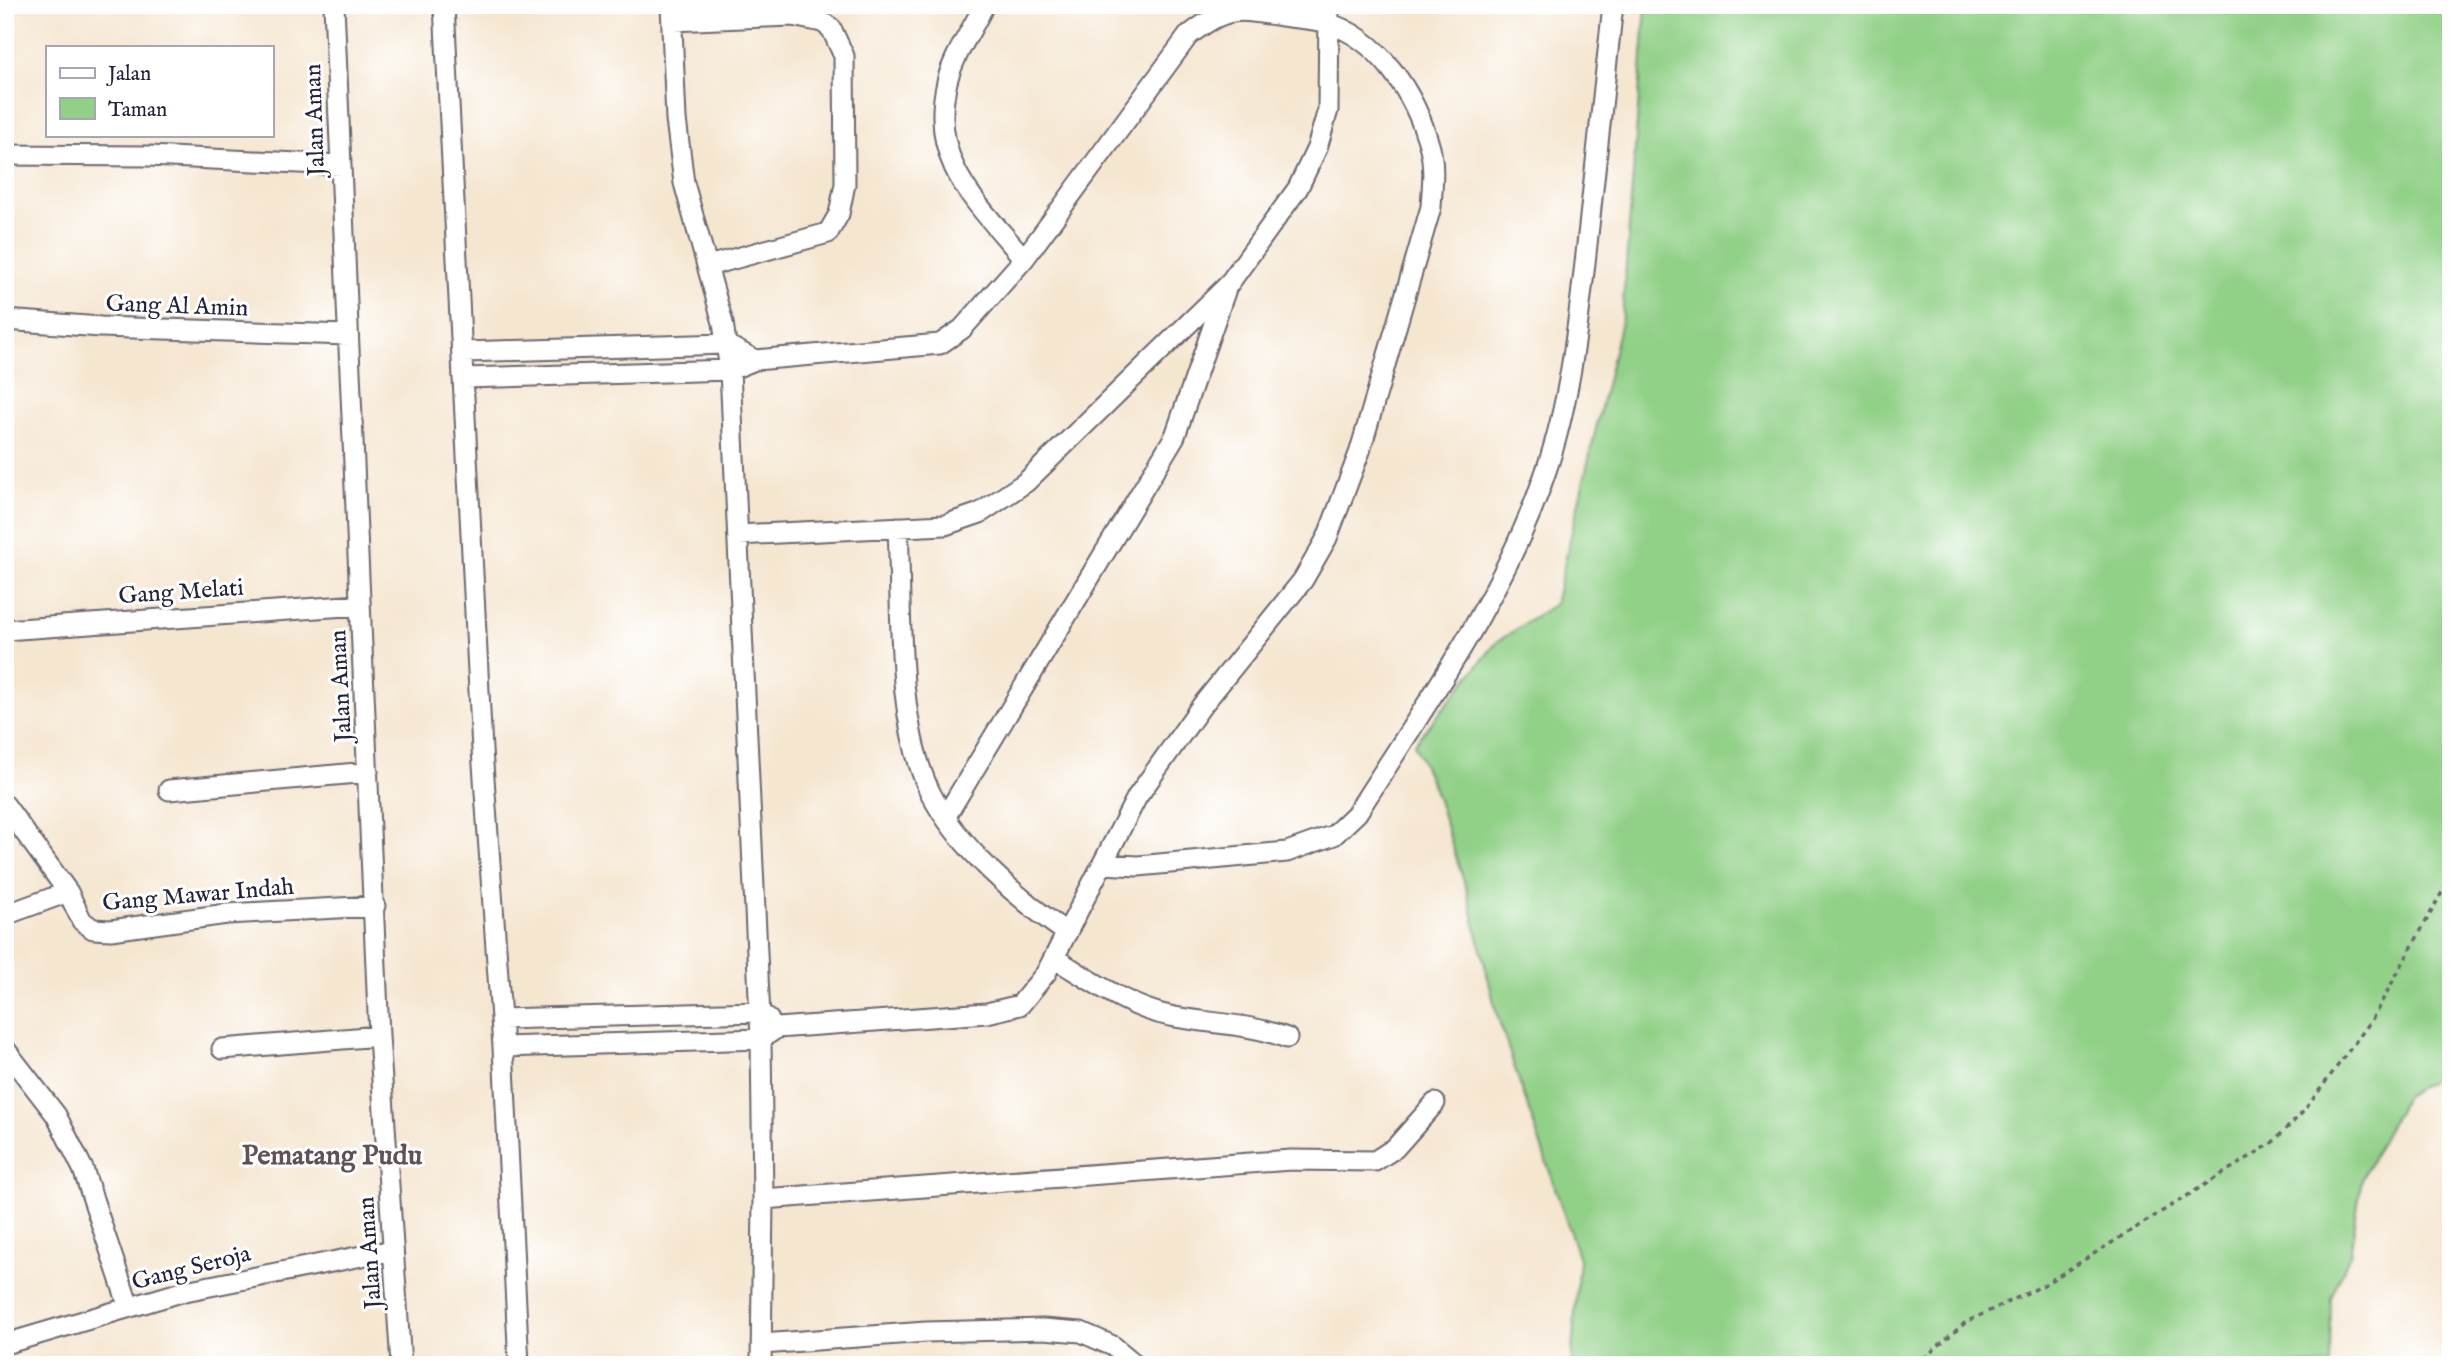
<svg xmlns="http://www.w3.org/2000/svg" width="2456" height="1370" viewBox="0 0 2456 1370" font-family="'IM FELL English',serif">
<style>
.green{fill:#91d087;stroke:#5a7961;stroke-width:2}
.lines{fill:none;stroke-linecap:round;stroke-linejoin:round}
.minor-casing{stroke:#6c676f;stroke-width:23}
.path{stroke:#6c676f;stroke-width:3.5;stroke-dasharray:5 5;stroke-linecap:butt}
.minor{stroke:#fff;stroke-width:19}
.labels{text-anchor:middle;stroke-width:6;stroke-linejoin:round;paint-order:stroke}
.street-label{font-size:24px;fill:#22223b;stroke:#fff}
.quarter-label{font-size:28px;font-weight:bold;fill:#5f5155;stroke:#fff}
</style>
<rect width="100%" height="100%" fill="#fff"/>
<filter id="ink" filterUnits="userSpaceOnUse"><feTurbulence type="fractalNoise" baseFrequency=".0143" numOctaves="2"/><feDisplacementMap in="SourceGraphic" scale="14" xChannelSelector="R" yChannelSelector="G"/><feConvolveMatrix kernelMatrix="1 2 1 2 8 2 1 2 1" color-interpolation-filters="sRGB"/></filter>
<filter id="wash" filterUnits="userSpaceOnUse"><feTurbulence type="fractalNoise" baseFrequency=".00686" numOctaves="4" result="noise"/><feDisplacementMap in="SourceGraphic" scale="28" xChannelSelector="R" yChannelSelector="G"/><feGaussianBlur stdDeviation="1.57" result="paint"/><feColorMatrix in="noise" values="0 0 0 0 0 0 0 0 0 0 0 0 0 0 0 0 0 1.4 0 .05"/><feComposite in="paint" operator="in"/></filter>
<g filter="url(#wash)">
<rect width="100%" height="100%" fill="#f5e6d0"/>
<!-- green -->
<path class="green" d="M1646,5H2451V1068L2405,1096L2362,1178L2350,1255L2331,1297L2330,1365H1571L1579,1259L1497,1015L1467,891L1435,791L1414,744L1497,642L1555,604L1622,317Z"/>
</g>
<g filter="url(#ink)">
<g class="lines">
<!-- minor casing -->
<g class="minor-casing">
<path id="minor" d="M334,5L379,1036L401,1365
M444,5L482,750L503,1047L519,1365
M671,5L676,119L684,183L723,323L730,370L761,1039L763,1199L761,1365
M984,5C973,29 953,56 947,82C928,163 977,202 1024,259
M672,21L792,16L822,22L831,28L844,56L845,184L839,214L828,233L708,266
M5,155L149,156L341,165
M5,320L101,327L348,335
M464,352L725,344L755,360L730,370L465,378
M898,527C902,607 895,720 930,792C957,846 1018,899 1067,933
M738,535L945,525L980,513L1026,482L1228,285L1298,188L1317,148L1328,110L1329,5
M5,630L360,605
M169,790L368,772
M5,805L68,892L82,921L93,929L111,930L227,914L375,906
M946,816L1175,436L1226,289
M1103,864L1138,866L1287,852L1334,835L1357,813C1426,704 1505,594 1546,471C1569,404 1577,333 1585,263C1595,177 1603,91 1613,5
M5,915L68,892
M1054,958C1089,979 1129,1008 1170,1016C1209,1024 1249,1023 1287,1038
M501,1019L759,1012L769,1020
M503,1047L761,1039L777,1028L987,1013L1020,1005L1046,973L1137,797L1200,708L1303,580L1327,538L1360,451L1431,207C1432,187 1435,168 1430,148C1416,96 1380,37 1324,22C1311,19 1296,18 1282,16C1236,9 1226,6 1188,36L1024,259L962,329L940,344L755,360
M5,1049L56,1115L83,1169L129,1307
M222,1049L379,1036
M763,1199L1291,1160L1375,1161L1395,1148L1435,1103
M5,1344L185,1291L392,1250
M762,1344L926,1332L1043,1329L1081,1332L1113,1346L1136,1365"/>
</g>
<!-- path -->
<path class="path" d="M1916,1365L1966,1322L2042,1286L2272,1143L2304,1111L2371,1021L2451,876"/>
<!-- minor -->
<use href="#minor" class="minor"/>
</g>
</g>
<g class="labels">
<!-- street labels -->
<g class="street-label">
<text transform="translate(314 120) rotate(-92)" y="8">Jalan Aman</text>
<text transform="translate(177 305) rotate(2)" y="8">Gang Al Amin</text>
<text transform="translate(181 591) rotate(-4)" y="8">Gang Melati</text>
<text transform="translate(340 686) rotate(-93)" y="8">Jalan Aman</text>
<text transform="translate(198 894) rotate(-5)" y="8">Gang Mawar Indah</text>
<text transform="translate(369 1253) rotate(-94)" y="8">Jalan Aman</text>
<text transform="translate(191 1267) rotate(-14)" y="8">Gang Seroja</text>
</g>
<!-- quarter labels -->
<g class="quarter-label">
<text x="332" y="1164">Pematang Pudu</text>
</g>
</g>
<!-- margin -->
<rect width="2456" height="1370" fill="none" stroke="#fff" stroke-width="28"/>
<!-- legend -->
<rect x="46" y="46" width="228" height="91" fill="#ffffff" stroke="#a7a7b1" stroke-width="2"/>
<rect x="60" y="68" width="35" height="10" fill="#ffffff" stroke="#a7a7b1" stroke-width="2"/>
<text x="108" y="80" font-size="21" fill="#22223b">Jalan</text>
<rect x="60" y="98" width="35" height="21" fill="#91d087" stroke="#a7a7b1" stroke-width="2"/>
<text x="108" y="116" font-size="21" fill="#22223b">Taman</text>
</svg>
